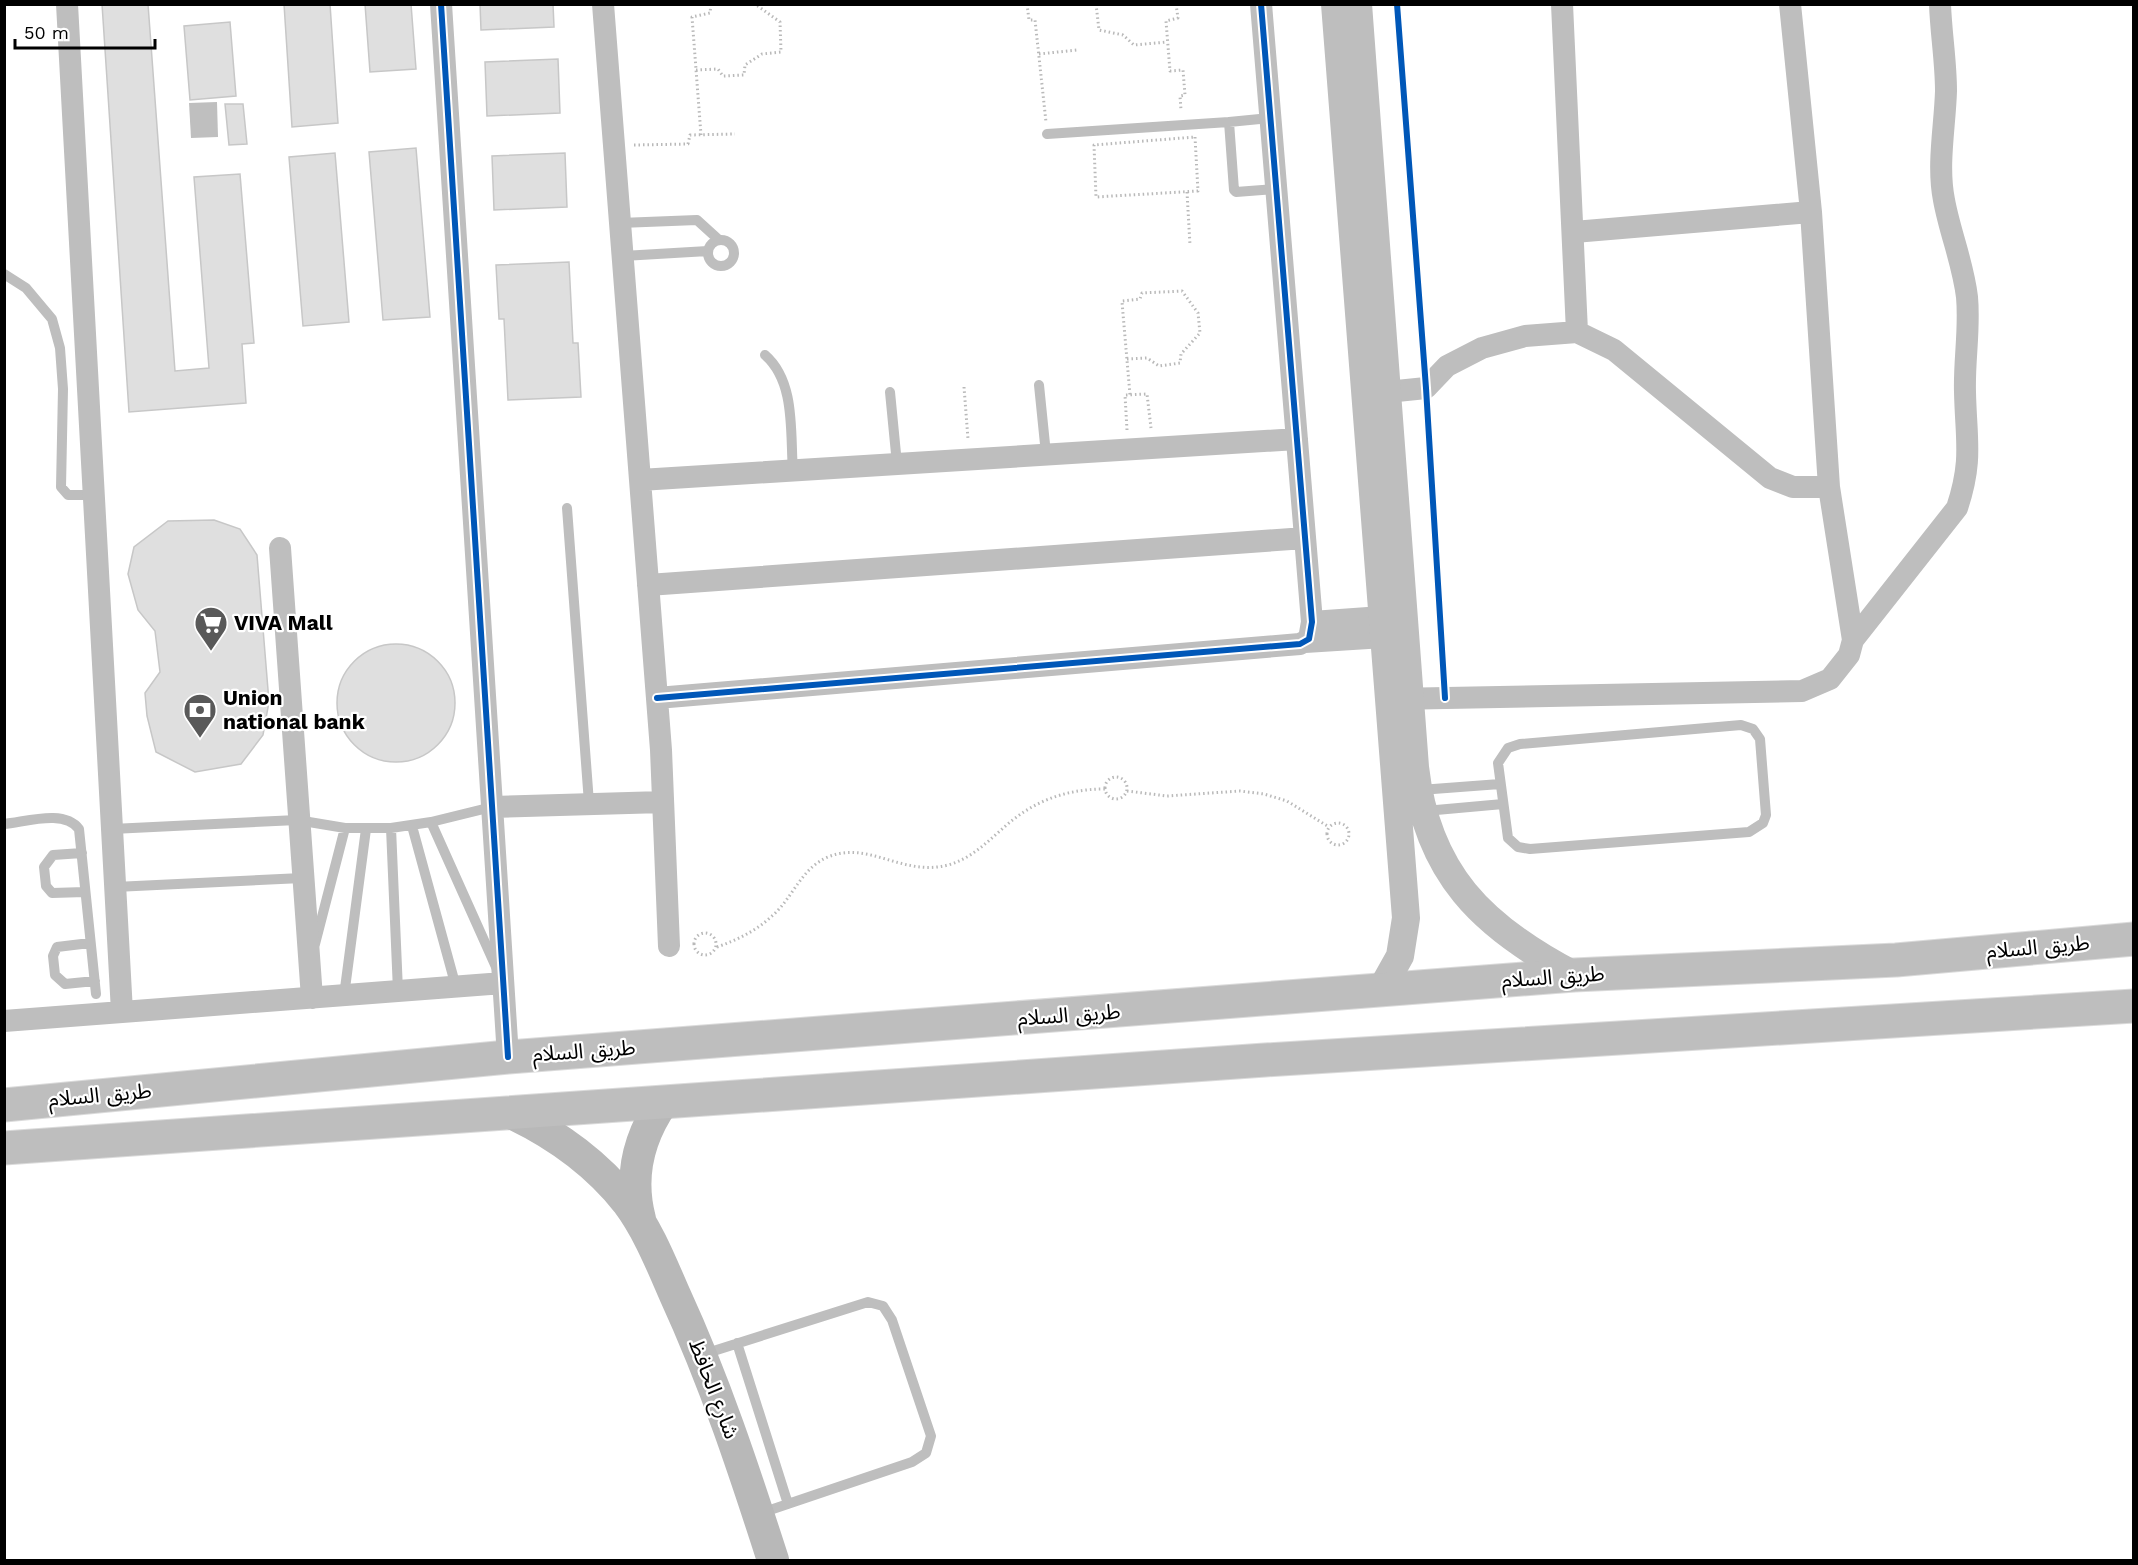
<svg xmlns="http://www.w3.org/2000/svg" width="2138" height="1565" viewBox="0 0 2138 1565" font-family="'Work Sans','Noto Sans Arabic',sans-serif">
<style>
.water{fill:#bfbfbf}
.building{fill:#dfdfdf;stroke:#c7c7c7;stroke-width:1.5}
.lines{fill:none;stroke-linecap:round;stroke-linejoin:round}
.primary-casing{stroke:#dbdbdb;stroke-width:35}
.path{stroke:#b9b9b9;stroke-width:3;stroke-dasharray:1.5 3;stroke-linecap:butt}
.service{stroke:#bebebe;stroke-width:10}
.minor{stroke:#bebebe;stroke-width:22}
.tertiary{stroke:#bebebe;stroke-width:28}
.secondary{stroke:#b8b8b8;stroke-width:32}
.primary{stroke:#bebebe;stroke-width:33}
.cycleway-casing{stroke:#fff;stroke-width:10}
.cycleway{stroke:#0057b8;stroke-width:6}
.labels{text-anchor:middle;stroke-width:4.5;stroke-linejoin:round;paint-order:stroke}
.poi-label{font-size:21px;font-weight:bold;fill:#000;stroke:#fff;text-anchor:start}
.street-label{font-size:21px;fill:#000;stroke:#fff}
</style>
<rect width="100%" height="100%" fill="#fff"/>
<!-- water -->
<path class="water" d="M217,102L218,137L191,138L189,103Z"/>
<!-- building -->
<path class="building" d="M102,4H148L175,371L209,368L194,177L240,174L254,343L242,344L246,403L129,412Z
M284,4H330L338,123L292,127Z
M365,4H411L416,69L370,72Z
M480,4H553L554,27L481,30Z
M230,22L236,96L190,100L184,26Z
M558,59L560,113L487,116L485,62Z
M225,104H243L247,144L229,145Z
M416,148L430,317L383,320L369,152Z
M335,153L349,322L303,326L289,157Z
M565,153L567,207L494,210L492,156Z
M569,262L573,343H578L581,397L508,400L504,319H499L496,265Z
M214,520L240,529L257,555L269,702L263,735L241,764L195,772L156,752L147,716L145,693L160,672L155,631L138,610L128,574L134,547L168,521Z
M337 703a59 59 0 1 1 118 0a59 59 0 1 1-118 0Z"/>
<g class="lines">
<!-- primary casing -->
<g class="primary-casing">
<path id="primary" d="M4,1105L508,1057L1574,975L1896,960L2134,939
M4,1148L1265,1060L2134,1006"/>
</g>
<!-- path -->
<path class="path" d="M1027,4L1029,20H1035L1046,122
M1096,4L1099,30L1123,35L1134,45L1167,42
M1176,4L1178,18L1166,21L1170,71L1183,70L1185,95L1180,96L1181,110
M1039,54L1077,50
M696,70L718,69L723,76L744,75L745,65L762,54L781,52L780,22L755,4
M701,135L692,17L710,13L711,4
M1195,137L1198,191L1096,197L1094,145Z
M634,145L688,144L690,135L735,134
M1187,192L1190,245
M1127,359L1147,358L1159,366L1180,363L1181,354L1200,333L1198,313L1182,291L1142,293L1140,299L1122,301V302L1130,395
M964,387L968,439
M1127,430L1125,395L1147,394L1151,428
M1105 788a11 11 0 1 1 22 0a11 11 0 1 1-22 0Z
M1127,791L1167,796L1240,791L1264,794L1287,801L1329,827
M1327 834a11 11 0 1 1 22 0a11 11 0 1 1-22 0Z
M694 944a11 11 0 1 1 22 0a11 11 0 1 1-22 0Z
M717,947C737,940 756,931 772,916C793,898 801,868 828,857C869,840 902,877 948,865C970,859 985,844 1001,830C1031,802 1064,789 1105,789"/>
<!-- service -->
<path class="service" d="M1270,118L1229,122L1234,190L1236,192L1276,189
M1047,134L1229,122
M620,223L697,220L719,240
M708 253a13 13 0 1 1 26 0a13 13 0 1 1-26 0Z
M623,256L708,251
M4,274L26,288L52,319L60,348L63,389L61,487L68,495H93
M765,355C796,382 790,433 793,471
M1039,385L1046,454
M890,392L897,464
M567,508L589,803
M1741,725L1753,729L1760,739L1766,815L1763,823L1749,832L1530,849L1518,847L1508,838L1498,763L1508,748L1520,744Z
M1420,790L1500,784
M1425,811L1503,804
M431,822L496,967
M4,824C26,822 64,809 79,829L96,994
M412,826L456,987
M391,828L398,991
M112,829L297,820L345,828H391L431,822L492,807
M82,853L53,855L44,867L46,886L52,893L85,892
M115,887L302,878
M90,943L57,947L53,956L55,975L65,984L95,981
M315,944L345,828
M344,996L366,829
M737,1343L788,1504
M704,1354L868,1302L883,1306L892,1320L931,1436L926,1453L912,1462L761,1513"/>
<!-- minor -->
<path class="minor" d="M67,4L122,1012
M441,4L508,1057
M603,4L661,750L669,946
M1562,4L1577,332
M1574,232L1811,212
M1387,392L1426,388L1447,366L1482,348L1525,336L1577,332L1614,350L1770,478L1793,487H1829L1811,212L1790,4
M640,480L1297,439
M280,548L312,998
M648,585L1305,538
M1312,622L1382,617
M1853,640L1957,508C1973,460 1966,440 1965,392C1964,360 1970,329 1967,297C1963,263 1950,233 1944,200C1937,165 1945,126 1946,91C1946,62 1941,33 1940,4
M1305,642L1384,637
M657,698L1300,644L1309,639L1312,622L1261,4
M1393,699L1802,691L1830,679L1849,655L1853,640L1829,487
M492,807L663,802
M4,1021L503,983"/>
<!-- tertiary -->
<path class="tertiary" d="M1335,4L1406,918L1400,956L1381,990
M1358,4L1415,767C1427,873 1482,927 1574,975"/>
<!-- secondary -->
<path class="secondary" d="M513,1114C557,1135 596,1163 627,1202C648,1230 661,1263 675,1295C715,1382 744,1470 773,1560
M640,1219C629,1177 638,1138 663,1102"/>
<!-- primary -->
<use href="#primary" class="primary"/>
<!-- cycleway casing -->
<g class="cycleway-casing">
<path id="cycleway" d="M441,4L508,1057
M1397,4L1426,388L1445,698
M657,698L1300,644L1309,639L1312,622L1261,4"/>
</g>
<!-- cycleway -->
<use href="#cycleway" class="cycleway"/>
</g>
<!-- icons -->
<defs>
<g id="supermarket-pin" transform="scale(1.725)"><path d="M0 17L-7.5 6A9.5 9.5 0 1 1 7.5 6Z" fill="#595959" stroke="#fff"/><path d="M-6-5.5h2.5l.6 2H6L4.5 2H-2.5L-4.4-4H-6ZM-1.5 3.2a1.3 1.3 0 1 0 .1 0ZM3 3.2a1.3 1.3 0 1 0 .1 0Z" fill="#fff"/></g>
<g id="bank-pin" transform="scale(1.725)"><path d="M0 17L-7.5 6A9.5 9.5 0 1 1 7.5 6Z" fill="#595959" stroke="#fff"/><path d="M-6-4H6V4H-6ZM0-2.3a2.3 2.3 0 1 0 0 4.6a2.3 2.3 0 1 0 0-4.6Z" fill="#fff"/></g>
</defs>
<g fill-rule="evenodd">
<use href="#supermarket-pin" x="211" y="623"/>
<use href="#bank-pin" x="200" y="710"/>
</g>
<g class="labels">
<!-- poi labels -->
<g class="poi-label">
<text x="234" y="630">VIVA Mall</text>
<text x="223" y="705">Union<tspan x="223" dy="24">national bank</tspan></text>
</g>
<!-- street labels -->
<g class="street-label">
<text transform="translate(2038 947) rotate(-5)" y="7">طريق السلام</text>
<text transform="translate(1553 977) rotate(-4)" y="7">طريق السلام</text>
<text transform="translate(1069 1015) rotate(-4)" y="7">طريق السلام</text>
<text transform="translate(584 1051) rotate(-4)" y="7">طريق السلام</text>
<text transform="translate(100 1095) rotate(-5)" y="7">طريق السلام</text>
<text transform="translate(714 1389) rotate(69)" y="7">شارع الحافظ</text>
</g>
</g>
<!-- border -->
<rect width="2138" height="1565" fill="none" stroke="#000000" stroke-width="12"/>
<!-- scale -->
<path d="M15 39v9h140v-9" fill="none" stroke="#000000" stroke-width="3"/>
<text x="24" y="39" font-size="18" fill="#000000" stroke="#ffffff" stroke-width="4.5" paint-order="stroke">50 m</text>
</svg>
